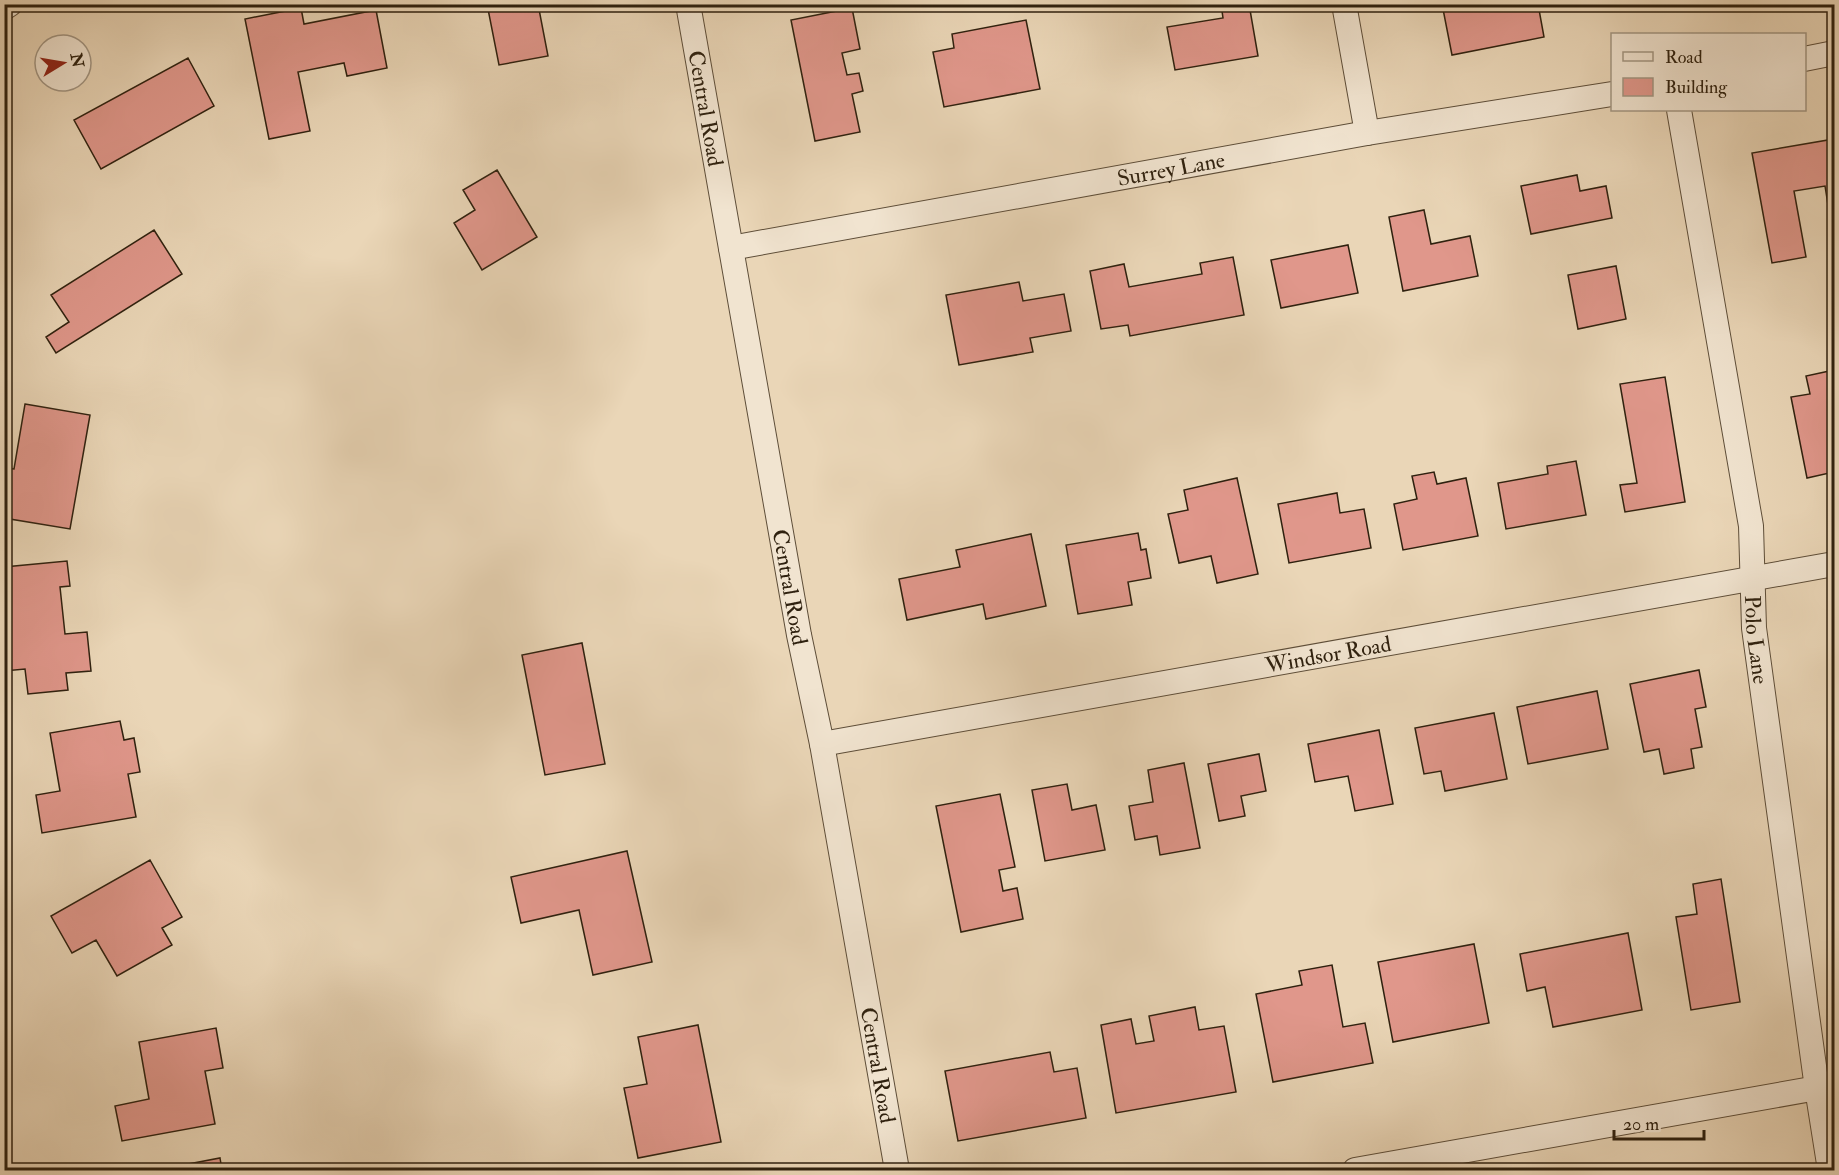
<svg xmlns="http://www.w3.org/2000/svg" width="1839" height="1175" viewBox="0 0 1839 1175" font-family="'IM FELL Double Pica',serif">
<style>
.building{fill:#e0978b;stroke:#2f210f;stroke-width:1.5}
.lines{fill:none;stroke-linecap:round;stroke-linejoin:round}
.street-casing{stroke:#5e4e39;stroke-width:26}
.street{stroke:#f1e4d0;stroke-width:24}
.labels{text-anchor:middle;stroke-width:5;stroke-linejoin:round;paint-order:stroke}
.street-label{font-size:22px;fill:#2f210f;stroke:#f1e4d0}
</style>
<rect width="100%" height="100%" fill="#ead6b7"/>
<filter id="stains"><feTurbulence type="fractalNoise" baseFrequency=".00333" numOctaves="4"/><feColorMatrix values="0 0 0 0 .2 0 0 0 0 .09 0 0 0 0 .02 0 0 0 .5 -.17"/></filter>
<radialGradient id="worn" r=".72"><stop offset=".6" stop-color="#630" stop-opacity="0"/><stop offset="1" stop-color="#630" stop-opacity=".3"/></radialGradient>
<!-- building -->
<path class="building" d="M487,4H538L548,56L499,65Z
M1221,4H1249L1258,56L1175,70L1167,27L1223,18Z
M1442,4H1538L1544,37L1452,55Z
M301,8L304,24L376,10L387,68L347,76L344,63L298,72L310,131L269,139L245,19Z
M852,8L860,49L842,53L847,75L859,73L863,91L852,94L860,132L815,141L791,20Z
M1026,20L1040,89L944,107L933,52L954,48L952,34Z
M188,58L214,106L101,169L74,120Z
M1834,139V204L1828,205L1825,186L1794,191L1806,257L1772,263L1752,153Z
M497,170L537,237L482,270L454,223L475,210L463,190Z
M1577,175L1580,191L1606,186L1612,218L1531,234L1521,186Z
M1424,210L1431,244L1470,236L1478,276L1403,291L1389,217Z
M154,230L182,274L56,353L46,337L69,322L51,295Z
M1348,245L1358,293L1281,308L1271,260Z
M1233,257L1244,315L1130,336L1128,325L1101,329L1090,271L1124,264L1129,287L1202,274L1200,263Z
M1616,266L1626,319L1578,329L1568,275Z
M1019,282L1023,301L1064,294L1071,331L1030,338L1033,352L959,365L946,295Z
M1834,370V472L1807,478L1791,397L1810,394L1806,376Z
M1665,377L1685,502L1625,512L1620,485L1637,483L1620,384Z
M25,404L90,415L70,529L4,518V468L14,469Z
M1576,461L1586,515L1506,529L1498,483L1548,474L1547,466Z
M1434,472L1437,484L1466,478L1478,536L1403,550L1394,504L1417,499L1412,476Z
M1237,478L1258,574L1217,583L1211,556L1179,563L1168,514L1188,510L1184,490Z
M1337,493L1340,513L1364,509L1371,548L1289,563L1278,504Z
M1138,533L1141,550L1146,549L1151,578L1128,582L1132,605L1078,614L1066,545Z
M1031,534L1046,606L986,619L983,604L907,620L899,579L960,567L956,550Z
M67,561L70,586L60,587L65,634L87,632L91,671L66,673L68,690L28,694L25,669L4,671V567Z
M582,643L605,764L545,775L522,655Z
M1834,669V699L1829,670Z
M1699,670L1706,707L1695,709L1702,747L1691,749L1694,768L1664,774L1659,749L1644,752L1630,684Z
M1597,691L1608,749L1528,764L1517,707Z
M1494,713L1507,779L1445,791L1441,771L1424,774L1415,728Z
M120,721L124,740L134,738L140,772L128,774L136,817L42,833L36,795L60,791L50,733Z
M1379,730L1393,804L1355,811L1348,776L1315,782L1308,744Z
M1259,754L1266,791L1241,796L1245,816L1219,821L1208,764Z
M1184,763L1200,848L1160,855L1157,836L1135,840L1129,806L1153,802L1148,770Z
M1067,784L1072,810L1096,805L1105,850L1045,861L1032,790Z
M1000,794L1015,867L999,870L1003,891L1017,888L1023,919L961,932L936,806Z
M627,851L652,962L593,975L579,910L521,923L511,877Z
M150,860L182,917L162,928L172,945L117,976L96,940L72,953L51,916Z
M1721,879L1740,1002L1691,1010L1676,917L1697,914L1693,884Z
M1628,933L1642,1010L1553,1027L1545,987L1527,991L1520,954Z
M1474,944L1489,1023L1393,1042L1378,962Z
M1332,965L1343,1027L1365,1023L1373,1063L1273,1082L1256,994L1302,985L1299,971Z
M1195,1007L1199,1030L1224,1026L1236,1092L1116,1113L1101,1025L1131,1019L1136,1044L1154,1041L1149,1016Z
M698,1025L721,1142L638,1158L624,1088L647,1084L638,1037Z
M216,1028L223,1068L205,1071L215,1124L122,1141L115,1106L149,1099L139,1042Z
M1050,1052L1054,1072L1077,1068L1086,1118L958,1141L945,1071Z
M220,1158L222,1170H157Z"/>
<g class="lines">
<!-- street casing -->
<g class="street-casing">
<g id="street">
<path id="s1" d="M688,4L799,635L822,744L897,1170"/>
<path d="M1344,4L1367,133"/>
<path d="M4,8L10,4"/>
<path d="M1804,59L1834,53"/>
<path id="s2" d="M1679,110L1751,526L1754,628L1817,1088L1830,1170"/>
<path id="s3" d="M731,248L1367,133L1612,94"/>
<path id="s4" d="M822,744L1834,564"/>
<path d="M1355,1170L1834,1085"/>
</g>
</g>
<!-- street -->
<use href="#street" class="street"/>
</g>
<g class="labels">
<!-- street labels -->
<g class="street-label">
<text dy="8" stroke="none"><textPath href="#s1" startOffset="106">Central Road</textPath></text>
<text dy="8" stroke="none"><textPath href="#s3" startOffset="447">Surrey Lane</textPath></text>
<text dy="8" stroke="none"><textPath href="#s1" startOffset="592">Central Road</textPath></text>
<text dy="8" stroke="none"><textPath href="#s2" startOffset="536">Polo Lane</textPath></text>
<text dy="8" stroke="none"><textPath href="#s4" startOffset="514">Windsor Road</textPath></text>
<text dy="8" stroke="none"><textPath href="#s1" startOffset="1078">Central Road</textPath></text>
</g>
</g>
<!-- margin -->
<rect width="1839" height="1175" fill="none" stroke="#ead6b7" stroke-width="24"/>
<rect x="6" y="6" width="1827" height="1163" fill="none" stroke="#2f210f" stroke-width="3"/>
<rect x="12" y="12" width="1815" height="1151" fill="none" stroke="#2f210f" stroke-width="1.5"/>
<!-- legend -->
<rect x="1611" y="33" width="195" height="78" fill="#f1e4d0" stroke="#a39683" stroke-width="1.5"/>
<rect x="1623" y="52" width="30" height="9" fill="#f1e4d0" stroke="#a39683" stroke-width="1.5"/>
<text x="1665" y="63" font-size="18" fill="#2f210f">Road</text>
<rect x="1623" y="78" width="30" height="18" fill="#e0978b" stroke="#a39683" stroke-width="1.5"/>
<text x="1665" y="93" font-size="18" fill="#2f210f">Building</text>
<!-- north arrow -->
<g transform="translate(63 63) rotate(79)"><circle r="28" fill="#f1e4d0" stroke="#a39683" stroke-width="1.5"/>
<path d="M0-4.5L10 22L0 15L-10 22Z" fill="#8f2418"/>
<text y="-9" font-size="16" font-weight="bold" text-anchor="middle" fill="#2f210f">N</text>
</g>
<!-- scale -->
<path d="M1614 1130v9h90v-9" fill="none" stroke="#2f210f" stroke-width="3"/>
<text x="1623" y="1130" font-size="18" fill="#2f210f" stroke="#f1e4d0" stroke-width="4.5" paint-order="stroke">20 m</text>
<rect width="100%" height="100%" filter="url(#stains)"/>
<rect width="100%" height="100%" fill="url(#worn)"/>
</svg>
